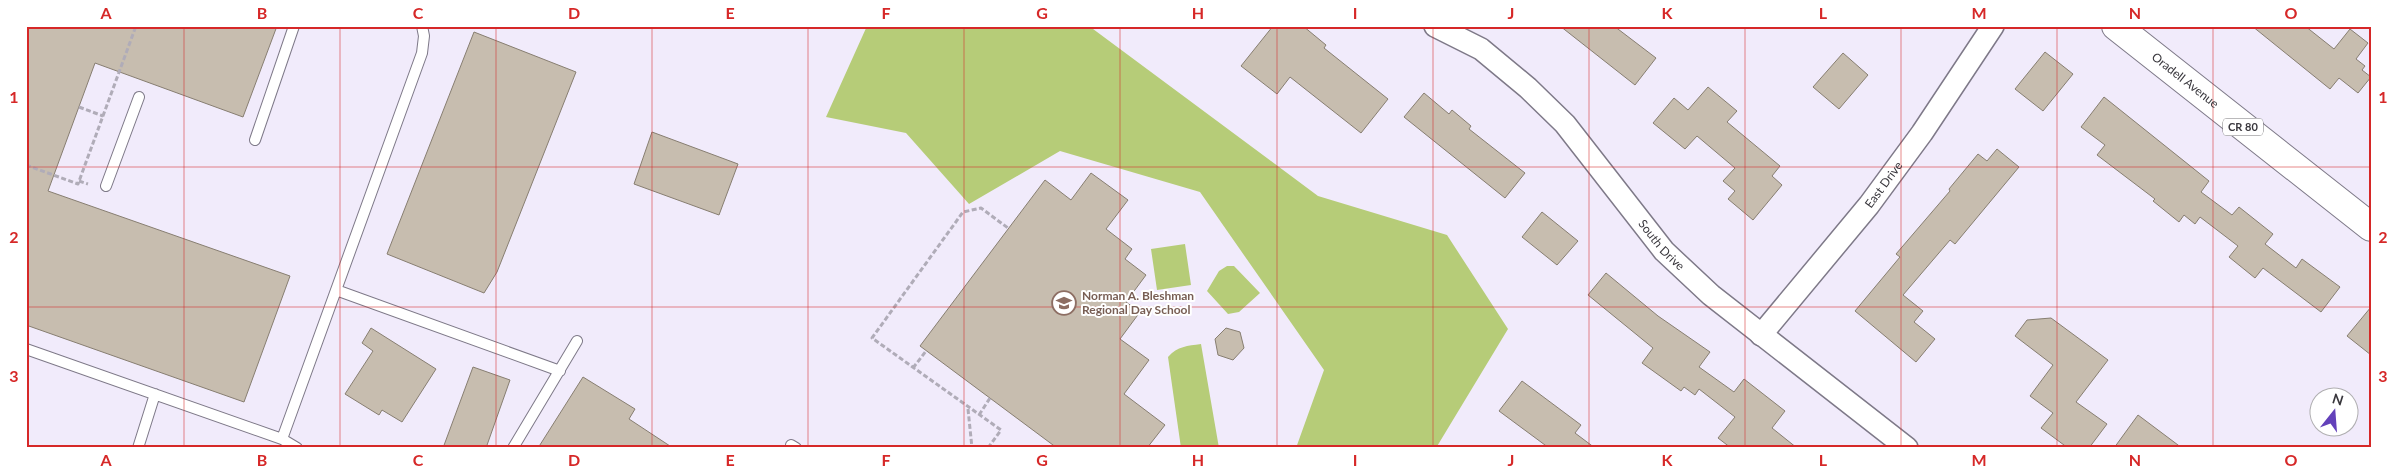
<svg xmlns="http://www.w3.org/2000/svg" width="2397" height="474" viewBox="0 0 2397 474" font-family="Lato,sans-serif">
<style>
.green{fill:#b6cc78}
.building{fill:#c7bdaf;stroke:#877e71}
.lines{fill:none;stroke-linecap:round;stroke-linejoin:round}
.lane-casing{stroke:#7e7988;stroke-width:12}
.street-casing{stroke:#7e7988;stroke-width:24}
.primary-casing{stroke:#7e7988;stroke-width:30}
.path{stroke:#b0acb8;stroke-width:3;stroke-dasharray:5 2.5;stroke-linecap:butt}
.lane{stroke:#fff;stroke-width:10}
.street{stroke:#fff;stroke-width:21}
.primary{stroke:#fff;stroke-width:28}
.grid{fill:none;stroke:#d62828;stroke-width:1;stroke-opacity:0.55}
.labels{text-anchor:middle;stroke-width:4;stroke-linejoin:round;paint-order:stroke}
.shield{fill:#fff;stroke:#747377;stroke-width:1}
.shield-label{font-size:11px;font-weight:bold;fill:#39373d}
.street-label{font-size:12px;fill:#39373d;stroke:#fff}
.education-label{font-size:12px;font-weight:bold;fill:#785e54;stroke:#fff;text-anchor:start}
.neatline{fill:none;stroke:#d62828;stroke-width:2}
.grid-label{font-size:16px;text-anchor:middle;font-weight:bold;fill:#d62828}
</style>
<rect width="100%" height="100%" fill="#f1ebfb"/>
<!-- green -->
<path class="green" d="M867,26H1089L1318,196L1447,235L1508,329L1436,448H1296L1324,370L1200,192L1060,151L969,204L906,133L826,117Z
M1185,244L1191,285L1157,290L1151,249Z
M1227,266H1234L1260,293L1239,312L1228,314L1207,291L1219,271Z
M1201,344L1219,448H1181L1168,357C1178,346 1187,346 1201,344Z"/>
<!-- building -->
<path class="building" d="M26,26H277L243,117L95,63L48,191L290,276L244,402L26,325Z
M1273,26H1303L1326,45L1324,48L1388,99L1361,133L1290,77L1277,94L1241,66Z
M1560,26H1614L1656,58L1635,85Z
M2252,26H2305L2334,49L2350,29L2368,43L2356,59L2365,66L2362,70L2371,77L2358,93L2339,78L2330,89Z
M474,32L576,72L497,272L484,293L387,254Z
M2045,52L2073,74L2043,111L2015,89Z
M1843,53L1868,75L1839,109L1813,87Z
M1708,87L1737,111L1727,122L1780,166L1772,176L1782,185L1753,220L1728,199L1735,191L1723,181L1735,168L1697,136L1685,149L1653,123L1674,98L1688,110Z
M1424,93L1449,114L1452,110L1471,126L1469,129L1525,173L1505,198L1404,117Z
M2104,97L2209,181L2201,192L2232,215L2239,207L2273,234L2265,244L2296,268L2302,259L2340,287L2321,312L2263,268L2255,278L2229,257L2238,246L2200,217L2195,224L2184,215L2179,222L2153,201L2155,199L2097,155L2105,145L2081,127Z
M652,132L738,164L719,215L634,184Z
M1997,149L2019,167L1955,244L1950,240L1903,295L1923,311L1914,322L1935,339L1916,362L1855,311L1900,257L1896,254L1950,191L1949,189L1978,154L1987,161Z
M1091,173L1128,200L1106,229L1132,249L1125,259L1146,275L1126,302L1140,312L1120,339L1149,360L1124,394L1165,425L1147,448H1057L920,346L1045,180L1071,200Z
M1542,212L1578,241L1557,265L1522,237Z
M1606,273L1658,316L1710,352L1699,367L1734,392L1744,379L1785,411L1772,428L1797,448H1731L1718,438L1735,417L1699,389L1695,395L1684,387L1681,391L1642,363L1653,348L1588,295Z
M2371,307V355L2347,336Z
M2051,318L2108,360L2076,402L2107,424L2089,448H2068L2041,428L2053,413L2030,396L2053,365L2015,336L2027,320Z
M371,328L436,369L402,422L382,410L379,415L345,394L373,351L362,343Z
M1226,328L1240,332L1244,348L1233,360L1218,355L1215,339Z
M473,367L510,380L486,448H443Z
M583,377L635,409L629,419L673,448H538Z
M1522,381L1581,425L1575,433L1595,448H1549L1499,411Z
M2138,415L2182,448H2114Z"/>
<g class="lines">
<!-- lane casing -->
<g class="lane-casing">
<path id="lane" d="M255,140L294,26
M106,186L139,97
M336,290L560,371
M26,349L282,439L297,448
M282,439L422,53L424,36L422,26
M791,445L796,448
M138,448L155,394
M513,448L577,341"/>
</g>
<!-- street casing -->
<g class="street-casing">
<g id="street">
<path id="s1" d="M1435,26L1481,49L1528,88L1565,124L1664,251L1711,295L1907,448"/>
<path id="s2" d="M1761,335L1869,205L1922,133L1993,26"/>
</g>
</g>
<!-- primary casing -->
<g class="primary-casing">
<g id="primary">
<path id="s3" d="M2116,26L2371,227"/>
</g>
</g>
<!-- path -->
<path class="path" d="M79,107L103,116
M26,165L78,184L136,26
M79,181L88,184
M913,368L926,351
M968,409L972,448
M979,415L990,398
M988,448L1001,430L872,338L963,212L981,208L1008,228"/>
<!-- lane -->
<use href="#lane" class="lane"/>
<!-- street -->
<use href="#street" class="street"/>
<!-- primary -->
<use href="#primary" class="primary"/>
</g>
<!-- grid -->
<path class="grid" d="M184,26V448M340,26V448M496,26V448M652,26V448M808,26V448M964,26V448M1120,26V448M1277,26V448M1433,26V448M1589,26V448M1745,26V448M1901,26V448M2057,26V448M2213,26V448M26,167H2371M26,307H2371"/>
<!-- icons -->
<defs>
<g id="school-ring" transform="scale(1.25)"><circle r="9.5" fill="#fff" stroke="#8d6e63" stroke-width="1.5"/><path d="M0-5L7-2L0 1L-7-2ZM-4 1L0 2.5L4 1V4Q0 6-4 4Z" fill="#8d6e63"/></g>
</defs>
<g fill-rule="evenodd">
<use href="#school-ring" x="1064" y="303"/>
</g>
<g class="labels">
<!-- shield labels -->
<rect class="shield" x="2223" y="118.5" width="40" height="17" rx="4"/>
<g class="shield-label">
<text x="2243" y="131">CR 80</text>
</g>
<!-- street labels -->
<g class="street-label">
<text dy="4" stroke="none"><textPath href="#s3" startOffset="88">Oradell Avenue</textPath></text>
<text dy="4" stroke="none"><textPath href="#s2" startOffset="194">East Drive</textPath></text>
<text dy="4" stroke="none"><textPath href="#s1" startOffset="319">South Drive</textPath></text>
</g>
<!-- education labels -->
<g class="education-label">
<text x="1082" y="300">Norman A. Bleshman<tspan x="1082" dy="14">Regional Day School</tspan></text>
</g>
</g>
<!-- border -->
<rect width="2397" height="474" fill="none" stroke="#ffffff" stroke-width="55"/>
<!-- north arrow -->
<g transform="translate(2334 412) rotate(17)"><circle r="24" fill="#ffffff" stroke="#b0afb1"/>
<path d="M0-4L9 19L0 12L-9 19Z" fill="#6341ba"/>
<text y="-8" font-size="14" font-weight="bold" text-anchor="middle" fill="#39373d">N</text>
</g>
<rect x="28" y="28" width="2342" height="418" class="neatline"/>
<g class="grid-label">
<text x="106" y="19">A</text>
<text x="262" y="19">B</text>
<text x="418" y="19">C</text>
<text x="574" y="19">D</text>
<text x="730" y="19">E</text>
<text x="886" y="19">F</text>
<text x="1042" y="19">G</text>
<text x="1198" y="19">H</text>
<text x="1355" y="19">I</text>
<text x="1511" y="19">J</text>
<text x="1667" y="19">K</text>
<text x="1823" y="19">L</text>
<text x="1979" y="19">M</text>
<text x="2135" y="19">N</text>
<text x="2291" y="19">O</text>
<text x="14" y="103">1</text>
<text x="2383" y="103">1</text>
<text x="14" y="243">2</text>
<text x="2383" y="243">2</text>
<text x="14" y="382">3</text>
<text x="2383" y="382">3</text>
<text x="106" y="466">A</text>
<text x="262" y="466">B</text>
<text x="418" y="466">C</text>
<text x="574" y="466">D</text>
<text x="730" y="466">E</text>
<text x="886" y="466">F</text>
<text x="1042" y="466">G</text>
<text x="1198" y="466">H</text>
<text x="1355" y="466">I</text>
<text x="1511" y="466">J</text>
<text x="1667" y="466">K</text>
<text x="1823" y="466">L</text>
<text x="1979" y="466">M</text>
<text x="2135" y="466">N</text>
<text x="2291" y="466">O</text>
</g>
</svg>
